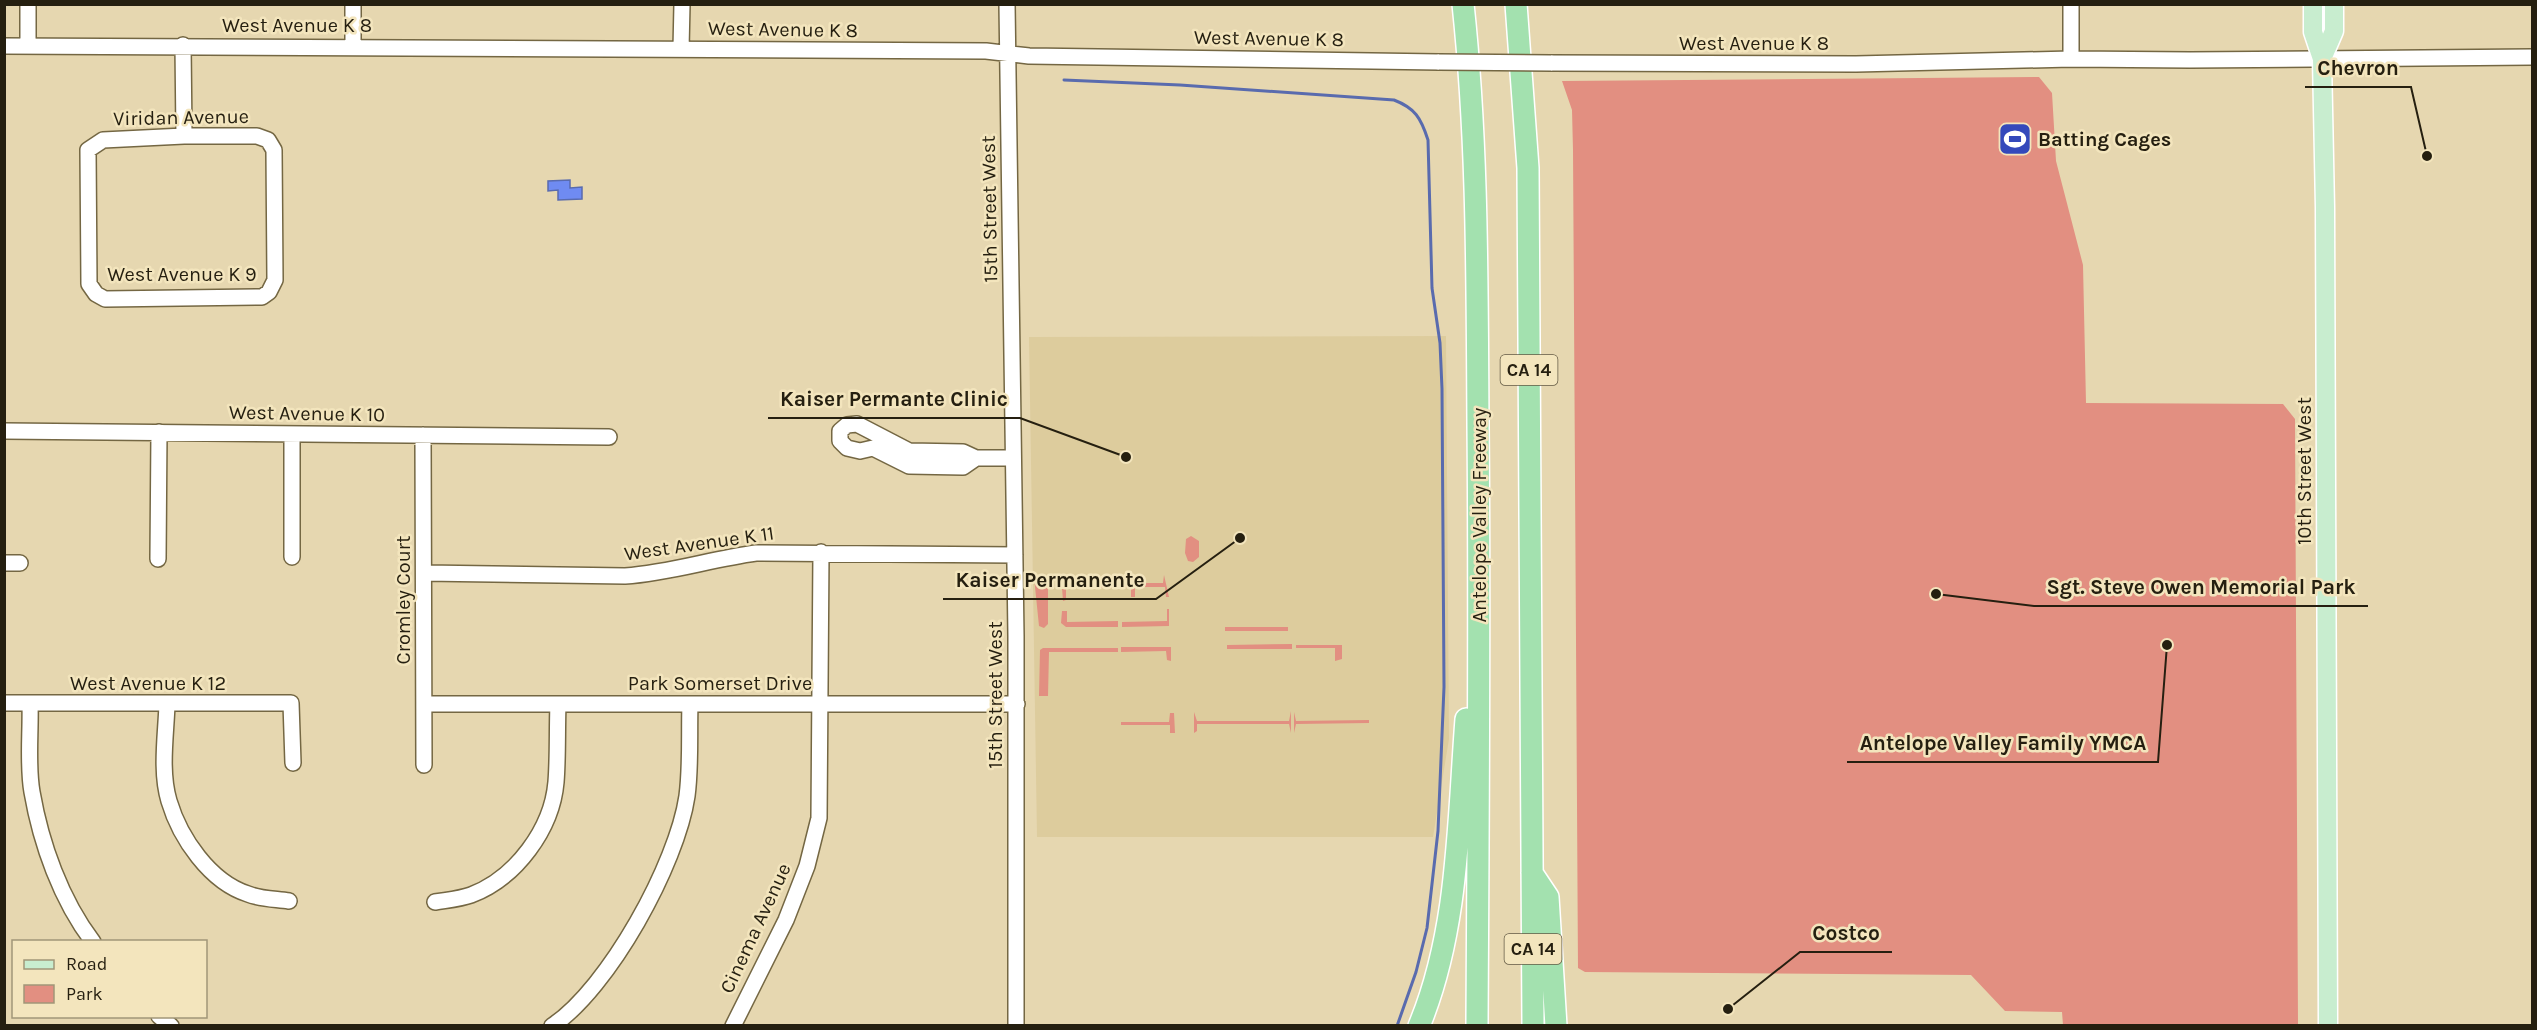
<svg xmlns="http://www.w3.org/2000/svg" width="2537" height="1030" viewBox="0 0 2537 1030" font-family="Karla,sans-serif">
<style>
.built{fill:#ddcc9d}
.green{fill:#e28f81}
.water{fill:#6f8bf2;stroke:#596bae;stroke-width:1.5}
.lines{fill:none;stroke-linecap:round;stroke-linejoin:round}
.stream{stroke:#596bae;stroke-width:3}
.minor-casing{stroke:#746743;stroke-width:18}
.major-casing{stroke:#fff;stroke-width:21}
.highway-casing{stroke:#fff;stroke-width:24}
.minor{stroke:#fff;stroke-width:15}
.major{stroke:#c8edcf;stroke-width:18}
.highway{stroke:#a3e1af;stroke-width:21}
.minor-bridge-casing{stroke:#746743;stroke-width:18;stroke-linecap:butt}
.minor-bridge{stroke:#fff;stroke-width:15}
.labels{text-anchor:middle;stroke-width:5;stroke-linejoin:round;paint-order:stroke}
.shield{fill:#f3e5bd;stroke:#635a44;stroke-width:1.5}
.shield-label{font-size:18px;font-weight:bold;fill:#251f10}
.street-label{font-size:20px;fill:#251f10;stroke:#f3e5bd}
.poi-label{font-size:20px;font-weight:bold;fill:#251f10;stroke:#f3e5bd;text-anchor:start}
.leader{fill:none;stroke:#251f10;stroke-width:2}
.callout-dot{fill:#251f10;stroke:#f3e5bd;stroke-width:2}
.callout-label{font-size:21px;text-anchor:middle;font-weight:bold;fill:#251f10;stroke:#f3e5bd;stroke-width:5;stroke-linejoin:round;paint-order:stroke}
</style>
<rect width="100%" height="100%" fill="#e6d7b0"/>
<!-- built -->
<path class="built" d="M1446,336L1449,739L1433,837H1037L1029,337Z"/>
<!-- green -->
<path class="green" d="M2039,77L2052,93L2056,161L2083,265L2086,403L2283,404L2295,419L2298,1025H2063L2062,1012L2005,1011L1971,975L1585,972L1578,968L1573,150L1572,110L1562,81Z
M1191,536L1199,541V557L1193,562L1188,561L1185,553L1186,539Z
M1061,574H1065L1066,584H1127V588H1066V600L1063,601Z
M1164,575L1169,597H1166L1165,587H1135V597H1131V576H1134L1136,583H1163Z
M1041,576L1048,584V624L1044,628L1039,626L1034,577Z
M1167,609H1169V626L1122,627V622L1167,621Z
M1062,611H1067V622L1118,621V627H1066L1061,623Z
M1225,627H1288V631H1225Z
M1292,644V649H1227V645Z
M1296,645H1342V659L1335,661V648H1296Z
M1121,647H1171V661L1167,660L1166,651L1121,652Z
M1043,648H1118V652H1049L1048,696H1039L1040,650Z
M1291,711V733L1289,724H1197V731L1194,733V712L1197,721H1289Z
M1294,712L1296,721L1369,720V723L1296,724L1294,733Z
M1170,713H1174L1175,733H1170V725H1121V722H1169Z"/>
<!-- water -->
<path class="water" d="M570,180V188L582,187V199L558,200V190L548,191V181Z"/>
<g class="lines">
<!-- stream -->
<path class="stream" d="M1064,80L1180,85L1394,100C1415,108 1421,118 1428,140L1432,288L1440,343L1442,389L1444,687L1438,831L1427,928L1416,972L1397,1026"/>
<!-- minor casing -->
<g class="minor-casing">
<path id="minor" d="M28,4V46
M353,4V46
M1007,4L1016,636V1026
M2071,4V59
M183,45L184,136
M4,46L986,51L1029,56L1439,62
M681,49L682,4
M1551,63L1856,64L2071,59L2190,60L2532,57
M184,136H257L268,140L274,150L275,280L269,292L262,297L105,299L96,294L89,284L88,150L103,140Z
M4,431L609,437
M423,435L424,765
M976,458L963,467L909,466L873,448L860,451L847,448L840,441V431L847,425L857,424L909,451L963,452L976,458H1013
M292,557V434
M158,559L159,432
M4,563H20
M425,573L625,576C670,573 711,559 756,553L1015,555
M4,703H291L293,763
M30,703C31,732 27,764 32,792C41,844 61,900 93,942
M167,704C166,735 160,771 169,801C180,838 210,882 248,894C260,899 276,899 289,901
M424,704H1017
M435,902C447,900 460,899 471,895C516,878 552,829 556,782C558,757 557,730 558,704
M159,1016L171,1026
M552,1026C609,988 677,864 687,796C691,766 689,734 690,704
M733,1026L786,920L807,866L819,818L821,552"/>
</g>
<!-- major casing -->
<g class="major-casing">
<path id="major" d="M2313,4V32L2322,59L2325,208L2328,1026
M2322,59L2334,31V4"/>
</g>
<!-- highway casing -->
<g class="highway-casing">
<path id="highway" d="M1463,4C1478,144 1477,284 1478,425C1480,625 1478,825 1477,1026
M1516,4L1528,168L1533,1026
M1532,873L1548,897L1556,1026
M1419,1026C1459,930 1458,821 1466,719"/>
</g>
<!-- minor -->
<use href="#minor" class="minor"/>
<!-- major -->
<use href="#major" class="major"/>
<!-- highway -->
<use href="#highway" class="highway"/>
<!-- minor-bridge casing -->
<g class="minor-bridge-casing">
<path id="minor-bridge" d="M1439,62L1551,63"/>
</g>
<!-- minor-bridge -->
<use href="#minor-bridge" class="minor-bridge"/>
</g>
<!-- icons -->
<defs>
<g id="stadium-square" transform="scale(1.725)"><rect x="-9" y="-9" width="18" height="18" rx="4" fill="#3449bb" stroke="#f3e5bd"/><path d="M0-5a6.5 5 0 1 0 0 10a6.5 5 0 1 0 0-10ZM-3.5-1.8h7v3.6h-7Z" fill="#fff"/></g>
</defs>
<g fill-rule="evenodd">
<use href="#stadium-square" x="2015" y="139"/>
</g>
<g class="labels">
<!-- shield labels -->
<g class="shield">
<rect x="1500.5" y="355" width="57" height="30" rx="4.5"/>
<rect x="1504.5" y="934" width="57" height="30" rx="4.5"/>
</g>
<g class="shield-label">
<text x="1529" y="376">CA 14</text>
<text x="1533" y="955">CA 14</text>
</g>
<!-- street labels -->
<g class="street-label">
<text x="297" y="32">West Avenue K 8</text>
<text transform="translate(783 29) rotate(1)" y="7">West Avenue K 8</text>
<text transform="translate(1269 38) rotate(1)" y="7">West Avenue K 8</text>
<text x="1754" y="50">West Avenue K 8</text>
<text transform="translate(181 117) rotate(-1)" y="7">Viridan Avenue</text>
<text transform="translate(989 209) rotate(-91)" y="7">15th Street West</text>
<text x="182" y="281">West Avenue K 9</text>
<text transform="translate(307 413) rotate(1)" y="7">West Avenue K 10</text>
<text transform="translate(2304 471) rotate(-90)" y="7">10th Street West</text>
<text transform="translate(1479 515) rotate(-90)" y="7">Antelope Valley Freeway</text>
<text transform="translate(699 543) rotate(-8)" y="7">West Avenue K 11</text>
<text transform="translate(403 600) rotate(-90)" y="7">Cromley Court</text>
<text x="148" y="690">West Avenue K 12</text>
<text x="720" y="690">Park Somerset Drive</text>
<text transform="translate(995 695) rotate(-90)" y="7">15th Street West</text>
<text transform="translate(755 928) rotate(-65)" y="7">Cinema Avenue</text>
</g>
<!-- poi labels -->
<g class="poi-label">
<text x="2038" y="146">Batting Cages</text>
</g>
</g>
<!-- callouts -->
<path class="leader" d="M2427 156L2411 87H2305M1126 457L1020 418H768M1240 538L1156 599H943M1936 594L2034 606H2368M2167 645L2158 762H1847M1728 1009L1800 952H1892"/>
<g class="callout-dot">
<circle cx="2427" cy="156" r="6"/>
<circle cx="1126" cy="457" r="6"/>
<circle cx="1240" cy="538" r="6"/>
<circle cx="1936" cy="594" r="6"/>
<circle cx="2167" cy="645" r="6"/>
<circle cx="1728" cy="1009" r="6"/>
</g>
<g class="callout-label">
<text x="2358" y="75">Chevron</text>
<text x="894" y="406">Kaiser Permante Clinic</text>
<text x="1050" y="587">Kaiser Permanente</text>
<text x="2201" y="594">Sgt. Steve Owen Memorial Park</text>
<text x="2003" y="750">Antelope Valley Family YMCA</text>
<text x="1846" y="940">Costco</text>
</g>
<!-- border -->
<rect width="2537" height="1030" fill="none" stroke="#251f10" stroke-width="12"/>
<!-- legend -->
<rect x="12" y="940" width="195" height="78" fill="#f3e5bd" stroke="#a19678" stroke-width="1.5"/>
<rect x="24" y="960" width="30" height="9" fill="#c8edcf" stroke="#a19678" stroke-width="1.5"/>
<text x="66" y="970" font-size="18" fill="#251f10">Road</text>
<rect x="24" y="985" width="30" height="18" fill="#e28f81" stroke="#a19678" stroke-width="1.5"/>
<text x="66" y="1000" font-size="18" fill="#251f10">Park</text>
</svg>
